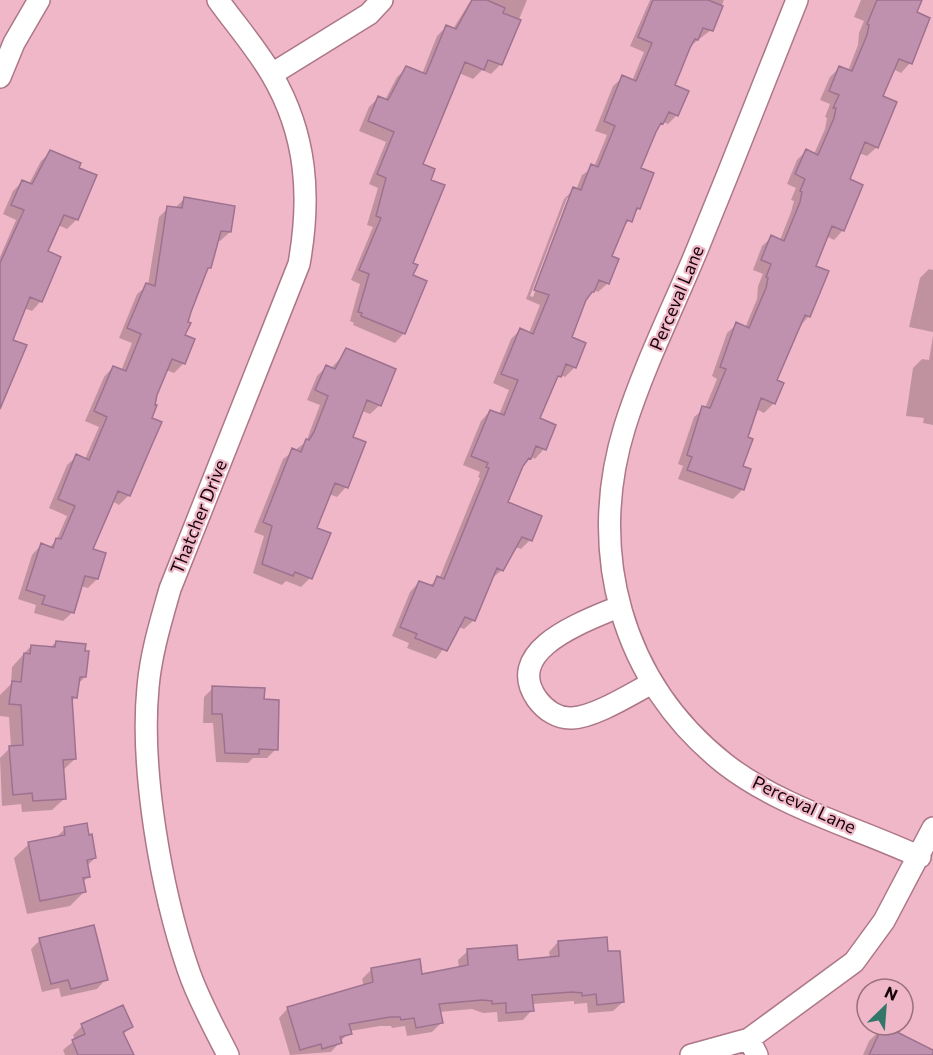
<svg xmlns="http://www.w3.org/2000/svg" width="933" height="1055" viewBox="0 0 933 1055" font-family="Commissioner,sans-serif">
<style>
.shadow{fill:#0003;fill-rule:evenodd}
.building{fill:#bf91af;stroke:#9e728f;stroke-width:1.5}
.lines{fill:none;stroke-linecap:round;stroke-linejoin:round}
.minor-casing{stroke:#ac7787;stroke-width:24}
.minor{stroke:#fff;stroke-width:21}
.labels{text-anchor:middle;stroke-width:4.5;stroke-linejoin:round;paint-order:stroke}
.street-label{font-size:18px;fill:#17050b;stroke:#f0b7c8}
</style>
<rect width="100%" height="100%" fill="#f0b7c8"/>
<!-- shadow -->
<path class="shadow" d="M471,0H527L500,65L491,74L482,70L473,79L459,73L421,165L429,180L411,264L404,333L395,343L353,325L354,323L350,321L360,284L351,280L373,227L367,225L378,188L369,184L386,142L359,131L369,107L378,98L385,100L397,77L407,68L422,74L437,36L446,27L453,29Z
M650,0H724L711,30L689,47L673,86L677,115L668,124L663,122L654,132L639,169L652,174L638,209L621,230L610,257L608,283L598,292L593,290L585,300L570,338L584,344L574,368L565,377L560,375L555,381L538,419L544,449L535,459L530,456L522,465L506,503L530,540L521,549L515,547L502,570L491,579L474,620L464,629L459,627L436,659L407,648L409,643L392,636L410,592L419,582L429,586L439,579L480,478L478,477L480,472L463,465L481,421L490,411L499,415L509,390L493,383L511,339L520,330L529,333L540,305L526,299L564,199L574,189L576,190L582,175L594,167L607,135L595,131L613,86L623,77L632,81L644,52L630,46ZM567,198H571L533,297L530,296Z
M861,0H912L915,13L910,63L901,73L893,69L881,97L877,147L867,156L859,153L848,180L843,230L834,240L826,236L814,266L809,316L800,326L775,381L774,403L764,413L756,409L746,438L741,467L743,489L733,499L678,479L683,466L678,464L694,417L705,408L717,379L712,376L727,333L737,324L745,328L757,299L758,286L763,274L753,270L762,246L772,237L780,240L791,212L794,201L791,200L796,188L787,184L797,160L806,151L814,154L825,129L827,118L825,117L830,104L820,100L830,77L839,68L848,71L858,45L859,33L864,21L854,17Z
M51,152L95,175L76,220L67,229L58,225L46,252L41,301L32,311L24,308L11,341L0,406V257L16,220L3,214L13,191L22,182L29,184L41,161Z
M184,199L230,232L220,241L217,240L209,268L205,272L189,312L184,336L193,340L183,364L174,373L166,370L156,394L129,495L119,505L112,501L91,550L97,579L88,588L80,586L73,612L63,621L34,613L36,605L18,599L32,555L41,545L49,548L57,539L67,516L49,508L67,465L77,456L85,459L99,427L85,421L104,377L113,367L121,371L132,343L119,338L137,294L148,285L159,217L168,208L174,209Z
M929,269L933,270V332L909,327L920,278Z
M933,336V425L923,423L924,418L906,416L913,368L922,359L929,360Z
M349,350L380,405L370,414L362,411L351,438L364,443L346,487L337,497L329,494L315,529L310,578L301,587L286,581L282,585L253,573L264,536L254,532L283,459L306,442L320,405L307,400L317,376L326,367L331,368Z
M56,642L85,677L78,684L76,697L71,702L75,759L62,771L64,799L52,810L22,812L21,804L2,806L0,758L11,747L9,717L0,716V695L11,684L12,667L31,646L50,648Z
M213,688L263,701L276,749L267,758H253L248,763L216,762L213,723H203L204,697Z
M65,829L95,858L87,866L89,876L82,883L84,892L70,906L27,914L14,858L29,844L54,839Z
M40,940L106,979L97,989L61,997L59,988L42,992L31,949Z
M558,942L607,953L623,1002L613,1011L588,1013L587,1003L574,1004V1001L532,1004V1010L523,1020L498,1022L497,1012L483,1013L472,1009L439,1012L441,1023L432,1032L407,1036L405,1026L392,1028L391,1026H380L350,1031L331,1052L290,1055L279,1018L288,1008L364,987L362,979L372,969L421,975L459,968L458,960L468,951L517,962L550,958L549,952Z
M82,1026H131L123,1035L132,1055H65L63,1050L75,1040L73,1035Z
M883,1027L933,1051V1055H863L869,1041Z"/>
<!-- building -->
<path class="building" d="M472,0H487L505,8L503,13L521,20L502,65L488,60L484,70L465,62L423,164L435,169L431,180L445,185L413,263L418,265L413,275L427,281L405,334L361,316L362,313L358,312L369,274L359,270L381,218L376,216L386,178L377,174L394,132L368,121L378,96L388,100L406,66L426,74L446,25L456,29Z
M653,0H708L723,6L713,31L703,28L698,40L695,39L690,48L675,85L689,91L678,116L669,112L663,124L661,123L656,132L641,168L654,173L640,209L637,208L632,222L627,220L612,256L619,259L609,284L599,280L594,292H592L586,300L572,337L586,343L576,368L566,364L561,377L558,376L540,418L556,425L546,450L536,446L531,459L529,458L523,466L508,502L542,516L532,541L522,537L503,571L497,568L475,621L465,617L447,651L415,638L417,634L400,627L419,581L433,586L437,576L444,579L489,468L486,467L488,463L471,456L490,410L504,415L518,380L501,374L520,328L533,334L549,295L534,290L573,187L581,190L591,164L598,167L615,126L604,121L622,75L636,81L652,43L638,37Z
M877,0H922L917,12L930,18L912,64L899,59L883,96L897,102L878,148L865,142L850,179L863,185L844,231L832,226L816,266L829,271L810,317L805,315L777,380L784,383L775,404L761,398L748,437L753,439L743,466L751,469L744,490L687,470L692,457L687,455L702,406L710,408L726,369L720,367L736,322L749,328L766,288L768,278L766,277L771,264L761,260L771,235L784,241L800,202L802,192L800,191L805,179L795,174L806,149L818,155L834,118L836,108H833L839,95L829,91L839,66L852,71L867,35L869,25L867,24Z
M50,150L81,163L79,168L97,175L78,220L64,215L48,251L61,257L42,302L30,297L13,340L27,345L0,409V263L24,210L11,205L22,180L32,184Z
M184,197L235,206L231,232L221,231L211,268H208L191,312L188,322L191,323L185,335L195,339L185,364L172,359L157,395L155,405H157L152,418L162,422L151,447L130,496L118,491L93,549L106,553L98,579L85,576L74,613L42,604L45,596L26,590L41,543L53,548L56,538L61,539L75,506L58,499L76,454L89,460L107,417L94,411L113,366L126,371L141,334L127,328L146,283L155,286L167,206L182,208Z
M346,348L396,369L381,406L367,400L353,437L366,442L348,488L335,483L317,528L331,533L312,579L295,572L293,576L262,564L272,526L263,522L292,448L301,452L306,439L309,440L314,432L328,396L315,390L326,365L335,369Z
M56,641L86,644L85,651H89L86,677H80L77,698L72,697L76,759L63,760L66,799L33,801L32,793L13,795L9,746L23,745L21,705L9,704L12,681L21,682L24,653L30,654L31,645L55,647Z
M212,686L265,688L264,699L279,700L278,750L259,749V754L225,753L222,714H212Z
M87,823L89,835L92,834L96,858L87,860L90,877L83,878L86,892L40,901L28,842L65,835L64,827Z
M94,925L108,980L71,989L68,980L51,984L39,938Z
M607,937L608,951H620L624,1002L597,1005L596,994L582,996V993L572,992L532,995L534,1011L506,1013V1003L492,1004V1001L482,1000L439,1004L443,1023L416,1028L414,1018L401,1020L400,1017H390L349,1024L352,1034L340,1037L342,1043L322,1049L321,1044L300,1050L287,1007L373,982L371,968L420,959L422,974L468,965L467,949L517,945L518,960L559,956L558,941Z
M123,1005L133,1027L123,1032L134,1055H78L72,1040L85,1034L81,1024Z
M883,1025L933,1050V1055H869Z"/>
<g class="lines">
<!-- minor casing -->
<g class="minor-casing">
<path id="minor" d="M218,0C236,25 257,49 272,75C307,135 311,197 299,264L170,589C161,621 151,653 148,687C140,769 161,890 188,969C198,999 214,1027 228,1055
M797,0C764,84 731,167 697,250C673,308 644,366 625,426C586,551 621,682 725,764C782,808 855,827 920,857
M272,74L369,14L382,0
M0,77L14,43L39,0
M618,607C586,621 502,649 537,699C545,710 558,719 572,718C595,717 631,694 652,683
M749,1039L757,1055
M691,1055L749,1039L854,962L884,921L933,828"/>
</g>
<!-- minor -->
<use href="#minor" class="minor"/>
</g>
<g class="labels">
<!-- street labels -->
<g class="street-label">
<text transform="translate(677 298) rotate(-67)" y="6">Perceval Lane</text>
<text transform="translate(199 517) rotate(-68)" y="6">Thatcher Drive</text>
<text transform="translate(804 805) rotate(25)" y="6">Perceval Lane</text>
</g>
</g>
<!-- north arrow -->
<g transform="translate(885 1007) rotate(25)"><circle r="28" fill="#f0b7c8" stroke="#99707c" stroke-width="1.5"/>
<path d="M0-4.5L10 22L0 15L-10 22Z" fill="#33776b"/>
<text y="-9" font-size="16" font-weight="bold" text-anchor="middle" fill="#17050b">N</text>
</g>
</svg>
